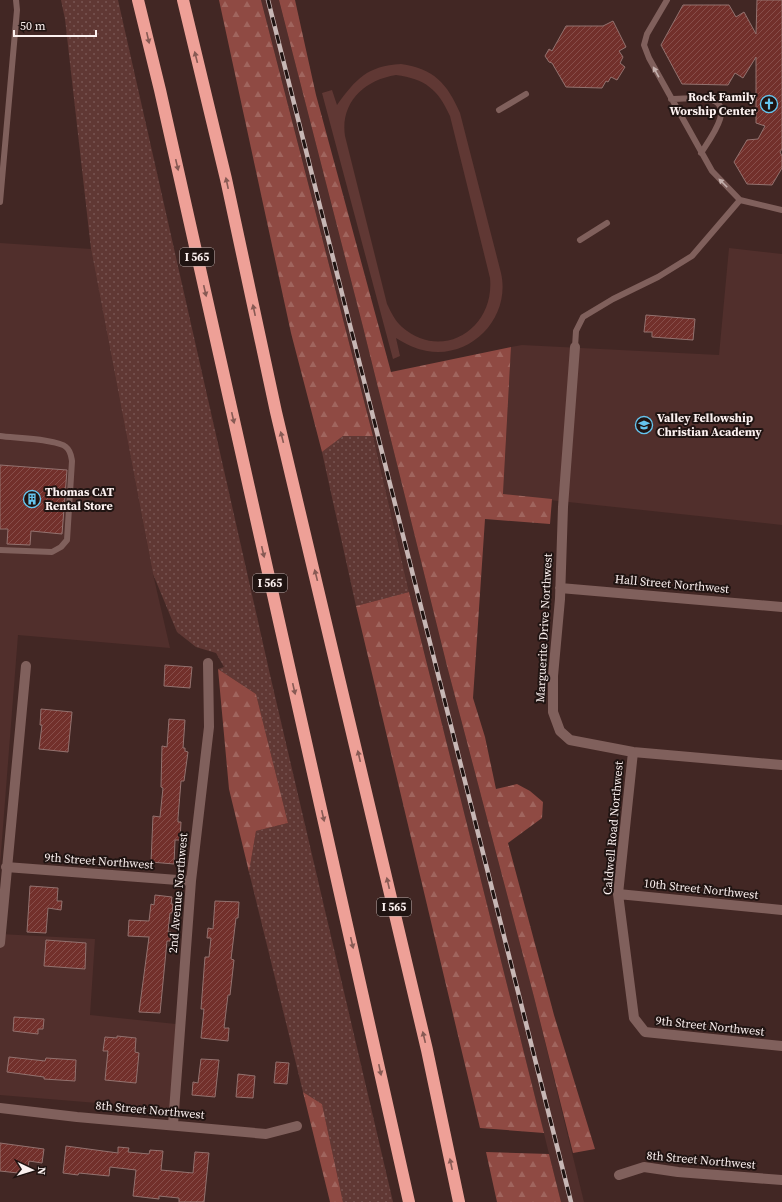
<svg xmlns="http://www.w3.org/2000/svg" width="782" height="1202" viewBox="0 0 782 1202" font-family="'Source Serif 4',serif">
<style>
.built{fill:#512f2c}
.green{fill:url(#green-dots)}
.forest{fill:url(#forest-firs)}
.pitch{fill:#603834;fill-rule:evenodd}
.building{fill:url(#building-hatch);stroke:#93726f}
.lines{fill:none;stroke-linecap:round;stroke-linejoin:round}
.service{stroke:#80605c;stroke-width:6}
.minor{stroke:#80605c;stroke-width:10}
.motorway{stroke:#eea097;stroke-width:12}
.rail-casing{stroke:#c7b7b5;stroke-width:4.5}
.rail{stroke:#201412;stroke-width:3;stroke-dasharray:9;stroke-linecap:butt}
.oneway{fill:#875a54}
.oneway2{fill:#c4b0ad}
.labels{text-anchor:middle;stroke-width:4;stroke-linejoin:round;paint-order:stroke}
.shield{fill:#201412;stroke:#baafad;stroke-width:1}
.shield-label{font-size:11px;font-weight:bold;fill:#fcf1f0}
.poi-label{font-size:12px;font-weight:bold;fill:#fcf1f0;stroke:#201412;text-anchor:start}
.street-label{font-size:12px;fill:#fcf1f0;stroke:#201412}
</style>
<defs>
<pattern id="green-dots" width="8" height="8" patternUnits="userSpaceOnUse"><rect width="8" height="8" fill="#603834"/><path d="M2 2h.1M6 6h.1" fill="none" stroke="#785552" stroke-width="1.8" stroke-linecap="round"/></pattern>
<pattern id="forest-firs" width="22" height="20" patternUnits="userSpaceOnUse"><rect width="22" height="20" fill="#8f4a43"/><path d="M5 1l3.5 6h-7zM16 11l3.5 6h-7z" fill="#a0655e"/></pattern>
<pattern id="building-hatch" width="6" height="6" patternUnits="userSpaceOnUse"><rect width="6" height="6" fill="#72302b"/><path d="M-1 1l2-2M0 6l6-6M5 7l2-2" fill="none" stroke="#874e4a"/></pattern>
</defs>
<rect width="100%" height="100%" fill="#422724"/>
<!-- built -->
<path class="built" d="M261,0H279L363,327L447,666L534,997L584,1202H561L409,592L373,436Z
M0,243L91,249L153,574L170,648L18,635L0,865Z
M729,248L782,254V525L503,495L511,347L522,345L719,355Z
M0,934L95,939L90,1015L176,1024L170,1109L0,1095Z"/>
<!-- green -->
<path class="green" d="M61,0H118L271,679L393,1202H343L322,1104L303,1092L249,872L256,831L288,823L256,694L218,669L224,667L216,653L196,647L177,632L153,574L91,249L65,19Z
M343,436H373L409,592L356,606L322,452Z"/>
<!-- forest -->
<path class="forest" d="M219,0H261L373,436H343L322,452L291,333Z
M279,0H295L316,95L391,372L511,347L503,494L552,499L550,524L485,519L473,698L485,737L496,789L517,784L530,791L543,802L542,818L508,843L554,1015L595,1149L573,1153L534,997L447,666L363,327Z
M409,592L544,1133L480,1128L356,606Z
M218,669L256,694L288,823L256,831L249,872L229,789Z
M303,1092L322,1104L343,1202H330Z
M486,1152L549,1154L561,1202H497Z"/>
<!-- pitch -->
<path class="pitch" d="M401,64C434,69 447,83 460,113L501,273C511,317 472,359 427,351C415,349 406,344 396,338L400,356L393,359L322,93L332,90L337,105C356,79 367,66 401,64ZM396,75C425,79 438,89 450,116L490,278C495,329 442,362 402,327C395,321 391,312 387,304L345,136C340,103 364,80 396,75Z"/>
<!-- building -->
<path class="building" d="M757,0H782V149L780,152L782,156V168L772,185L747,184L734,162L747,140L758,139L765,126L756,123V57L743,78L735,73L728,85L682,84L661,45L683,5H729L736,17L744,12L756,34Z
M613,21L626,47L619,51L623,57L620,63L625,67L617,80L611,77L608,82L606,81L602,88L566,87L552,63L549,62L545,56L549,49L552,51L566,26H603Z
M646,315L695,319L693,340L652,337V332H644Z
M0,465L67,470L62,534L31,531L30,545L7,544L8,529H0Z
M165,665L192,667L190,688L164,686Z
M41,709L72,712L68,752L39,749L42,725H40Z
M169,719L185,720L183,748H185V751L188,752L184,781H181L178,818V822H181L180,840H175L174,864L151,862L153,816L160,817L163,788L161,787L162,746L167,747Z
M30,886L58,888L57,901H62L61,910L48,908L46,933L27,932Z
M155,895L172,897L171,904H173L172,913H170L168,932H171L170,941H167L160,1013L139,1012L149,937L128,936L129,920L149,921L151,904L154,905Z
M215,901L239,902L238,918H236L231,959L234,960L230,995H228L224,1028H229L228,1041L201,1038L204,1009H201L205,957H209L211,938H207L208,928L213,929Z
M46,940L86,943L85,969L44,966Z
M14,1017L44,1019L43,1029H38V1034L13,1031Z
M117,1036L136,1038L135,1052L139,1053L136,1083L105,1080L108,1051H103L105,1037L117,1038Z
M9,1057L45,1061L46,1058L76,1060L75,1081L44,1079V1077L7,1072Z
M201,1059L219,1060L215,1097L192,1095L193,1082L198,1083Z
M276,1062L289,1063L287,1084L274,1083Z
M238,1074L255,1076L253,1098L236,1097Z
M0,1143L44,1149L42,1163L29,1161L27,1174L0,1171Z
M66,1146L118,1153V1147L129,1148L128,1152L149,1154L150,1150L163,1151L161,1170L193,1173L195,1152L209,1153L204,1202H179V1198L159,1196V1199L133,1196L136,1170L110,1167L109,1176L79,1173L78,1175L63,1173Z"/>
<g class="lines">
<!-- service -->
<path class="service" d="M667,0L647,34L644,45L649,58L712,171L740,200L782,210
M671,99C683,99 697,97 709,99C737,105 709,140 701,153
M499,110L526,94
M0,202L17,10L16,0
M580,240L607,223
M575,347L576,331L583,317L613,299L658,277L692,256L740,200
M0,436C13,438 58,439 66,447C71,451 71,456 72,461L67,540L61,547L52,552L0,550"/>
<!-- minor -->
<path class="minor" d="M575,347L563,507L560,599L553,676V712L560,731L570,740L633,752L782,765
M560,588L782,607
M633,752L618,894L634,1018L645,1032L782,1046
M6,867L191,881
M618,894L782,910
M0,943L26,666
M0,1108L77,1117L266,1134L297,1126
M173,1125L191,881L209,727L208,663
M619,1175L644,1167L678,1172L782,1180"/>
<!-- motorway -->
<path class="motorway" d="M138,0L160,90L409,1202
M183,0L226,179L276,412L427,1050L459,1202"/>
<!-- rail casing -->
<g class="rail-casing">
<path id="rail" d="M268,0L571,1202"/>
</g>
<!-- rail -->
<use href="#rail" class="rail"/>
</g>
<!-- one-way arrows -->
<defs><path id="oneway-solid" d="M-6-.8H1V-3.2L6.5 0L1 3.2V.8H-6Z"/></defs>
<g class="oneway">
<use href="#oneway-solid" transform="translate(148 38) rotate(77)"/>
<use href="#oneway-solid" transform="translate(196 57) rotate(-104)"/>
<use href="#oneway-solid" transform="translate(177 165) rotate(77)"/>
<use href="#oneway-solid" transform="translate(227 183) rotate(-102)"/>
<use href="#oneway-solid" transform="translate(205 291) rotate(77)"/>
<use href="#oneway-solid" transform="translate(254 310) rotate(-102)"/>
<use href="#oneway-solid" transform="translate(233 418) rotate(77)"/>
<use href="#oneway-solid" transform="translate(282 437) rotate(-104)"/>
<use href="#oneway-solid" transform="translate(263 552) rotate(77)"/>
<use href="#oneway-solid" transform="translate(316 575) rotate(-104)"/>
<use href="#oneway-solid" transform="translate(294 689) rotate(77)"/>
<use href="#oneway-solid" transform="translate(359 756) rotate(-103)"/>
<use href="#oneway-solid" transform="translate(323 816) rotate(77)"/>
<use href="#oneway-solid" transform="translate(388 883) rotate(-103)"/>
<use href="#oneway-solid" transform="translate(352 943) rotate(77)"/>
<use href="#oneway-solid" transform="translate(424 1037) rotate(-103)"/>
<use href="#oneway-solid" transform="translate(380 1070) rotate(78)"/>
<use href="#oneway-solid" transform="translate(451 1164) rotate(-102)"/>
</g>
<g class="oneway2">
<use href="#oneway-solid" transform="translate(656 72) rotate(-119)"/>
<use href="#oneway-solid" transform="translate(723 183) rotate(-135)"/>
</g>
<!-- icons -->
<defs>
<g id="church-ring" transform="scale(0.9)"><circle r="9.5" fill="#201412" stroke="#65c5ef" stroke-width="1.5"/><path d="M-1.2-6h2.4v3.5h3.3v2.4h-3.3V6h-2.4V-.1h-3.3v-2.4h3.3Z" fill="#65c5ef"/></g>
<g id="school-ring" transform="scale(0.9)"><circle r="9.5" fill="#201412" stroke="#65c5ef" stroke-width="1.5"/><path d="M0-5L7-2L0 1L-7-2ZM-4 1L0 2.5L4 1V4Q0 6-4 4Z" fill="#65c5ef"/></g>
<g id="building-ring" transform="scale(0.9)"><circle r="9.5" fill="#201412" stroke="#65c5ef" stroke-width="1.5"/><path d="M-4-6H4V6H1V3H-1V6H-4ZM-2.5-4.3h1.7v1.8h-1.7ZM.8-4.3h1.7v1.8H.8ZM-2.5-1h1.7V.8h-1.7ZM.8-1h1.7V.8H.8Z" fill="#65c5ef"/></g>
</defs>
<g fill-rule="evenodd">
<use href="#church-ring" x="769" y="104"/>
<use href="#school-ring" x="644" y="425"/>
<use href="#building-ring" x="32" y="499"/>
</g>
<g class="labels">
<!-- shield labels -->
<g class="shield">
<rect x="180" y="248" width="34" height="18" rx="3"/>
<rect x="253" y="574" width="34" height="18" rx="3"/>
<rect x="377" y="898" width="34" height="18" rx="3"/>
</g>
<g class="shield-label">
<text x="197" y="261">I 565</text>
<text x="270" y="587">I 565</text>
<text x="394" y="911">I 565</text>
</g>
<!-- poi labels -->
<g class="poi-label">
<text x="756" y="101" text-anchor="end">Rock Family<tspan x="756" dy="14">Worship Center</tspan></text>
<text x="657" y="422">Valley Fellowship<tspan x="657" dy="14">Christian Academy</tspan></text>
<text x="45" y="496">Thomas CAT<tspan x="45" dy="14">Rental Store</tspan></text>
</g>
<!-- street labels -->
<g class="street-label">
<text transform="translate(672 584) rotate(5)" y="4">Hall Street Northwest</text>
<text transform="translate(544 628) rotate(-87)" y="4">Marguerite Drive Northwest</text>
<text transform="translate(613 828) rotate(-85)" y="4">Caldwell Road Northwest</text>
<text transform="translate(99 861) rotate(4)" y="4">9th Street Northwest</text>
<text transform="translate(701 889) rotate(6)" y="4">10th Street Northwest</text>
<text transform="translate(178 893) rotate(-85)" y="4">2nd Avenue Northwest</text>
<text transform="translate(710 1026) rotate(6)" y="4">9th Street Northwest</text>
<text transform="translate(150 1110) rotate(5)" y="4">8th Street Northwest</text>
<text transform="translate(701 1160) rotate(5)" y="4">8th Street Northwest</text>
</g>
</g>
<!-- north arrow -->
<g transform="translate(32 1170) rotate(94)" stroke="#201412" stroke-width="3" paint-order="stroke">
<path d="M0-3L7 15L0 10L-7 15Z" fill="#fcf1f0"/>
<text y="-6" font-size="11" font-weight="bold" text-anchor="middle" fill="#fcf1f0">N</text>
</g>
<!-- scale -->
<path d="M14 30v6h82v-6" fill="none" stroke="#fcf1f0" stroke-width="2"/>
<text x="20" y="30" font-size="12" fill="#fcf1f0" stroke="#201412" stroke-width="3" paint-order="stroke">50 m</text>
</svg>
